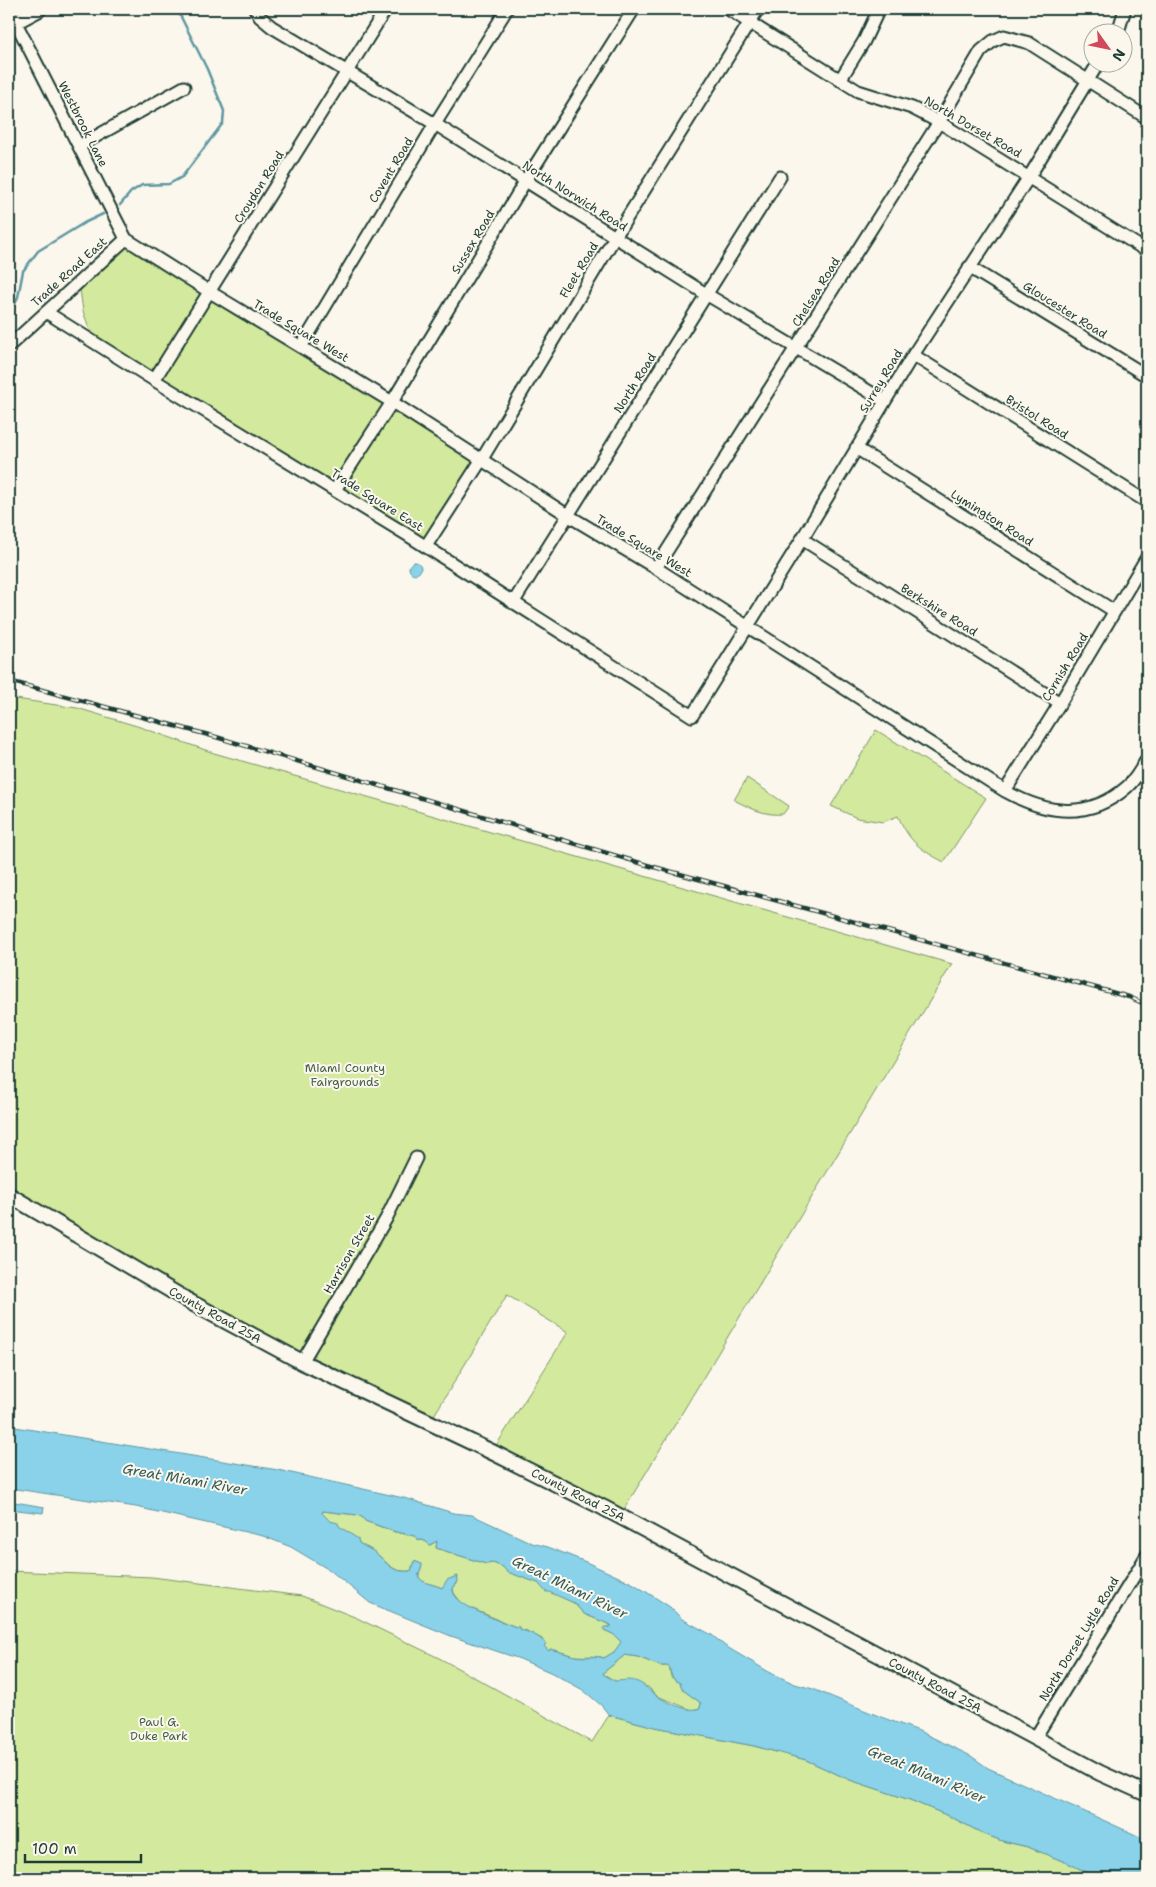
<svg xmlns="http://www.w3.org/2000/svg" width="1156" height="1887" viewBox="0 0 1156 1887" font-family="'Shantell Sans',sans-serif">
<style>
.green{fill:#d3e99d;stroke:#799368}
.water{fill:#89d2ea;stroke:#5f96a1;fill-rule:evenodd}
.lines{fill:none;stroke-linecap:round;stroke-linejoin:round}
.stream{stroke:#5f96a1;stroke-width:2.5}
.minor-casing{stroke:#1f3d34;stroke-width:15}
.major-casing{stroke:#1f3d34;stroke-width:18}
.minor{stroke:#fbf7ec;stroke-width:11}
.major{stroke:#fbf7ec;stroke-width:14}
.rail-casing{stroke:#1f3d34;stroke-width:4.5}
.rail{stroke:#fbf7ec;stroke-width:2.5;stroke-dasharray:8;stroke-linecap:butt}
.labels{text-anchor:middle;stroke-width:4;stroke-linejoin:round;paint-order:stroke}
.street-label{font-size:12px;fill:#1f3d34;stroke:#fbf7ec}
.park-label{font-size:12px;fill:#435f49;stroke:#fbf7ec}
.water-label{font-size:14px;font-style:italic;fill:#345b58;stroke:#fbf7ec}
</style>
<rect width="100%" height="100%" fill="#fbf7ec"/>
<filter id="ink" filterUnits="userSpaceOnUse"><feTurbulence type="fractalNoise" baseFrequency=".02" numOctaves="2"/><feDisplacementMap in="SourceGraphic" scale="10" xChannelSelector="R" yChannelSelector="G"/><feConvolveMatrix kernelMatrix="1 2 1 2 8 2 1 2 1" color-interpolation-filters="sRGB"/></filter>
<g filter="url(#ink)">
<!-- green -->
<path class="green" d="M126,239L482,459L426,546L105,349L89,328L83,311L79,282Z
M9,698L77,708L140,727L214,753L952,964L620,1516L492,1452L568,1332L507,1295L430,1422L302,1362L9,1195Z
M876,730L986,798L944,862C919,849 909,841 898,816L883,822L857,818L831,806Z
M747,778L789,806L783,814C765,816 750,808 734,800Z
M323,1511L357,1515L362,1517L365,1521L395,1532L415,1536L417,1539L425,1541L430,1545L437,1541L436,1548L486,1564L493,1563L503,1567L508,1572L538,1583L549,1591L574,1603L584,1614L611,1625L604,1630L613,1634L622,1642L614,1652L604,1658C597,1655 584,1657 575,1656C567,1654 558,1651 550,1649V1651L545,1649L542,1639L527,1631L520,1630L519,1627H516L463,1605L454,1593L453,1588L457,1584L458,1576L452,1578L442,1588C434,1584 425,1584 419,1579V1563L414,1561L411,1571C392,1573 389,1564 377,1554C372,1549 364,1547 359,1543L357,1539L330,1521L322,1513Z
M9,1571L152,1577L302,1596L357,1618L441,1659L592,1742L609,1715L655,1727L754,1746L806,1760L850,1780L910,1800L951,1817L984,1834L1002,1841L1028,1847L1070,1864L1098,1878H9Z
M625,1655L638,1657L660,1666H669L671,1677L680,1683L683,1690L701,1703L700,1708L692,1710L657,1696L648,1687L615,1681L603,1674L604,1672Z"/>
<!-- water -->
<path class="water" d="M409 568a6 6 0 1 1 12 0a6 6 0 1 1-12 0Z
M9,1426L278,1470L408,1499L453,1513L472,1515L532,1543L548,1547L586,1562L634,1584L670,1607L682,1619L712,1635L725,1646L769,1672L795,1684L813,1689L881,1717L919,1731L971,1756L988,1768L1147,1840V1878H1098L1070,1864L1028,1847L1002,1841L984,1834L951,1817L910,1800L850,1780L806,1760L754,1746L655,1727L609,1715L602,1706L583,1690L552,1673L520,1659L451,1636L370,1603L331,1571L291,1547L263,1536L136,1507L9,1488ZM323,1511L357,1515L362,1517L365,1521L396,1532L415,1536L417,1539L425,1541L430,1545L437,1541L436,1548L486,1564L493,1563L503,1567L507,1572L538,1583L546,1592H549L574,1603L584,1614L611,1625V1627H604V1630L613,1634L621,1642L614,1652L604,1658C596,1655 584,1658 575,1656C566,1654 558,1651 550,1649L549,1651L544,1646L546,1644C541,1637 528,1631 520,1630L519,1627H516C501,1621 455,1606 453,1591C452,1587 457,1584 458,1581L457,1576L447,1580L442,1588C434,1584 422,1584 418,1576L422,1566V1564L414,1561L411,1571C392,1573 388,1564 377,1554C372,1549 364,1547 359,1543L358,1539L339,1526L338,1523L330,1521L322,1513ZM625,1655L638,1657L660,1666H669C671,1674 671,1679 680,1683L683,1690L701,1703L700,1708C690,1713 668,1703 659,1697C650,1692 645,1684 635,1681C628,1679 622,1681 615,1681L603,1674L604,1672Z
M9,1501L44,1507L43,1513L9,1509Z"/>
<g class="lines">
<!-- stream -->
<path class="stream" d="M120,205L131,192L142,185L169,184L182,177L223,123L224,111L207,69L177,9
M9,316L18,297L23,271L38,251L84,223L103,214"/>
<!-- minor casing -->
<g class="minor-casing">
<path id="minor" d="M255,9L260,17L272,27L435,124L706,294L885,401
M728,9L858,91L912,108L939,122L1147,251
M15,21L126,239
M1118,32L1125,9
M840,80L864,41L879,9
M79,146L184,87
M126,239L210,292L392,402L569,516L656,568L1005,791C1046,814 1088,821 1127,787C1135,780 1142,768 1147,759
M969,267L1147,376
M46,312L154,380L406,534L692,716L802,539L913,355L1029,177L1099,62
M9,346L126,239
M301,347L435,124L507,9
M913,355L1147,502
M154,380L386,9
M856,448L1114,611
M335,490L392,402L526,180L634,9
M802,539L1060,703
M426,546L482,459L615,237L758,9
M656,568L939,122L981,51L993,41L1004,36L1029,43L1147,118
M513,603L780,177
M1005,791L1060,703L1147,557
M302,1362L386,1219L416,1158
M1035,1738L1147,1555"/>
</g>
<!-- major casing -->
<g class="major-casing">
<path id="major" d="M9,25L39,9
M9,1195L192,1303L302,1362L492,1452L604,1508L1100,1773L1147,1794"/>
</g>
<!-- minor -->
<use href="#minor" class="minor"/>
<!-- major -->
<use href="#major" class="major"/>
<!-- rail casing -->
<g class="rail-casing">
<path id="rail" d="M9,681L216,737L647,865L1129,997L1147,1005"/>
</g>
<!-- rail -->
<use href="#rail" class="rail"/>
</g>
</g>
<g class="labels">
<!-- street labels -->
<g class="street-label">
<text transform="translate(83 124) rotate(63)" y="4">Westbrook Lane</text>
<text transform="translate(973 127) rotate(30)" y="4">North Dorset Road</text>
<text transform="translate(391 170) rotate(-59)" y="4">Covent Road</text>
<text transform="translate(259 187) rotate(-58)" y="4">Croydon Road</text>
<text transform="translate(575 196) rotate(32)" y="4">North Norwich Road</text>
<text transform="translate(473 242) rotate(-59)" y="4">Sussex Road</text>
<text transform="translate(579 270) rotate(-59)" y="4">Fleet Road</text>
<text transform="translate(69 272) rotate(-42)" y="4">Trade Road East</text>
<text transform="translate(816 292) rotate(-58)" y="4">Chelsea Road</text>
<text transform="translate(1065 310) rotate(32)" y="4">Gloucester Road</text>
<text transform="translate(301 331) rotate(31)" y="4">Trade Square West</text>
<text transform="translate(881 381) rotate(-59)" y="4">Surrey Road</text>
<text transform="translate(635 383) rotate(-58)" y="4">North Road</text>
<text transform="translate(1037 417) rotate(32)" y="4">Bristol Road</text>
<text transform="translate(377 500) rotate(32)" y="4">Trade Square East</text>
<text transform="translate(992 518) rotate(32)" y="4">Lymington Road</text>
<text transform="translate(644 546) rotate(31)" y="4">Trade Square West</text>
<text transform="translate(939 610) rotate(32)" y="4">Berkshire Road</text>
<text transform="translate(1065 667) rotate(-59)" y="4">Cornish Road</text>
<text transform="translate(349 1254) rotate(-60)" y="4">Harrison Street</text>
<text transform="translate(215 1315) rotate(29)" y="4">County Road 25A</text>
<text transform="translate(578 1495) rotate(27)" y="4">County Road 25A</text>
<text transform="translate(1079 1639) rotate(-59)" y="4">North Dorset Lytle Road</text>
<text transform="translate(935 1685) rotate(28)" y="4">County Road 25A</text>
</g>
<!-- park labels -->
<g class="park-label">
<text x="345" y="1072">Miami County<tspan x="345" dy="14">Fairgrounds</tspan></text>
<text x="159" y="1726">Paul G.<tspan x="159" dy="14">Duke Park</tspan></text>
</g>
<!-- water labels -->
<g class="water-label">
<text transform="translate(185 1479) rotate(10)" y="5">Great Miami River</text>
<text transform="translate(570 1587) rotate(26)" y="5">Great Miami River</text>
<text transform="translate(927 1774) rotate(23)" y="5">Great Miami River</text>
</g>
</g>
<!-- margin -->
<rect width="1156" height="1887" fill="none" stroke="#fbf7ec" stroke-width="30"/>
<rect x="15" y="15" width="1126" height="1857" fill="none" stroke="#1f3d34" stroke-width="2" filter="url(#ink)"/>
<!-- north arrow -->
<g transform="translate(1108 48) rotate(123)"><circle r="24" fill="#fbf7ec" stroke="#a3ada2"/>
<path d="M0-4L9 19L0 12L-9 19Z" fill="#d1495b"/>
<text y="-8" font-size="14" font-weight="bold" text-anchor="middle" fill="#1f3d34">N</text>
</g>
<!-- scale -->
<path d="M25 1854v8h116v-8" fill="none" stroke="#1f3d34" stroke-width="2.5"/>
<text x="32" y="1854" font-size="15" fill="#1f3d34" stroke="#fbf7ec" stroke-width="4" paint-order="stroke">100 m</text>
</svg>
